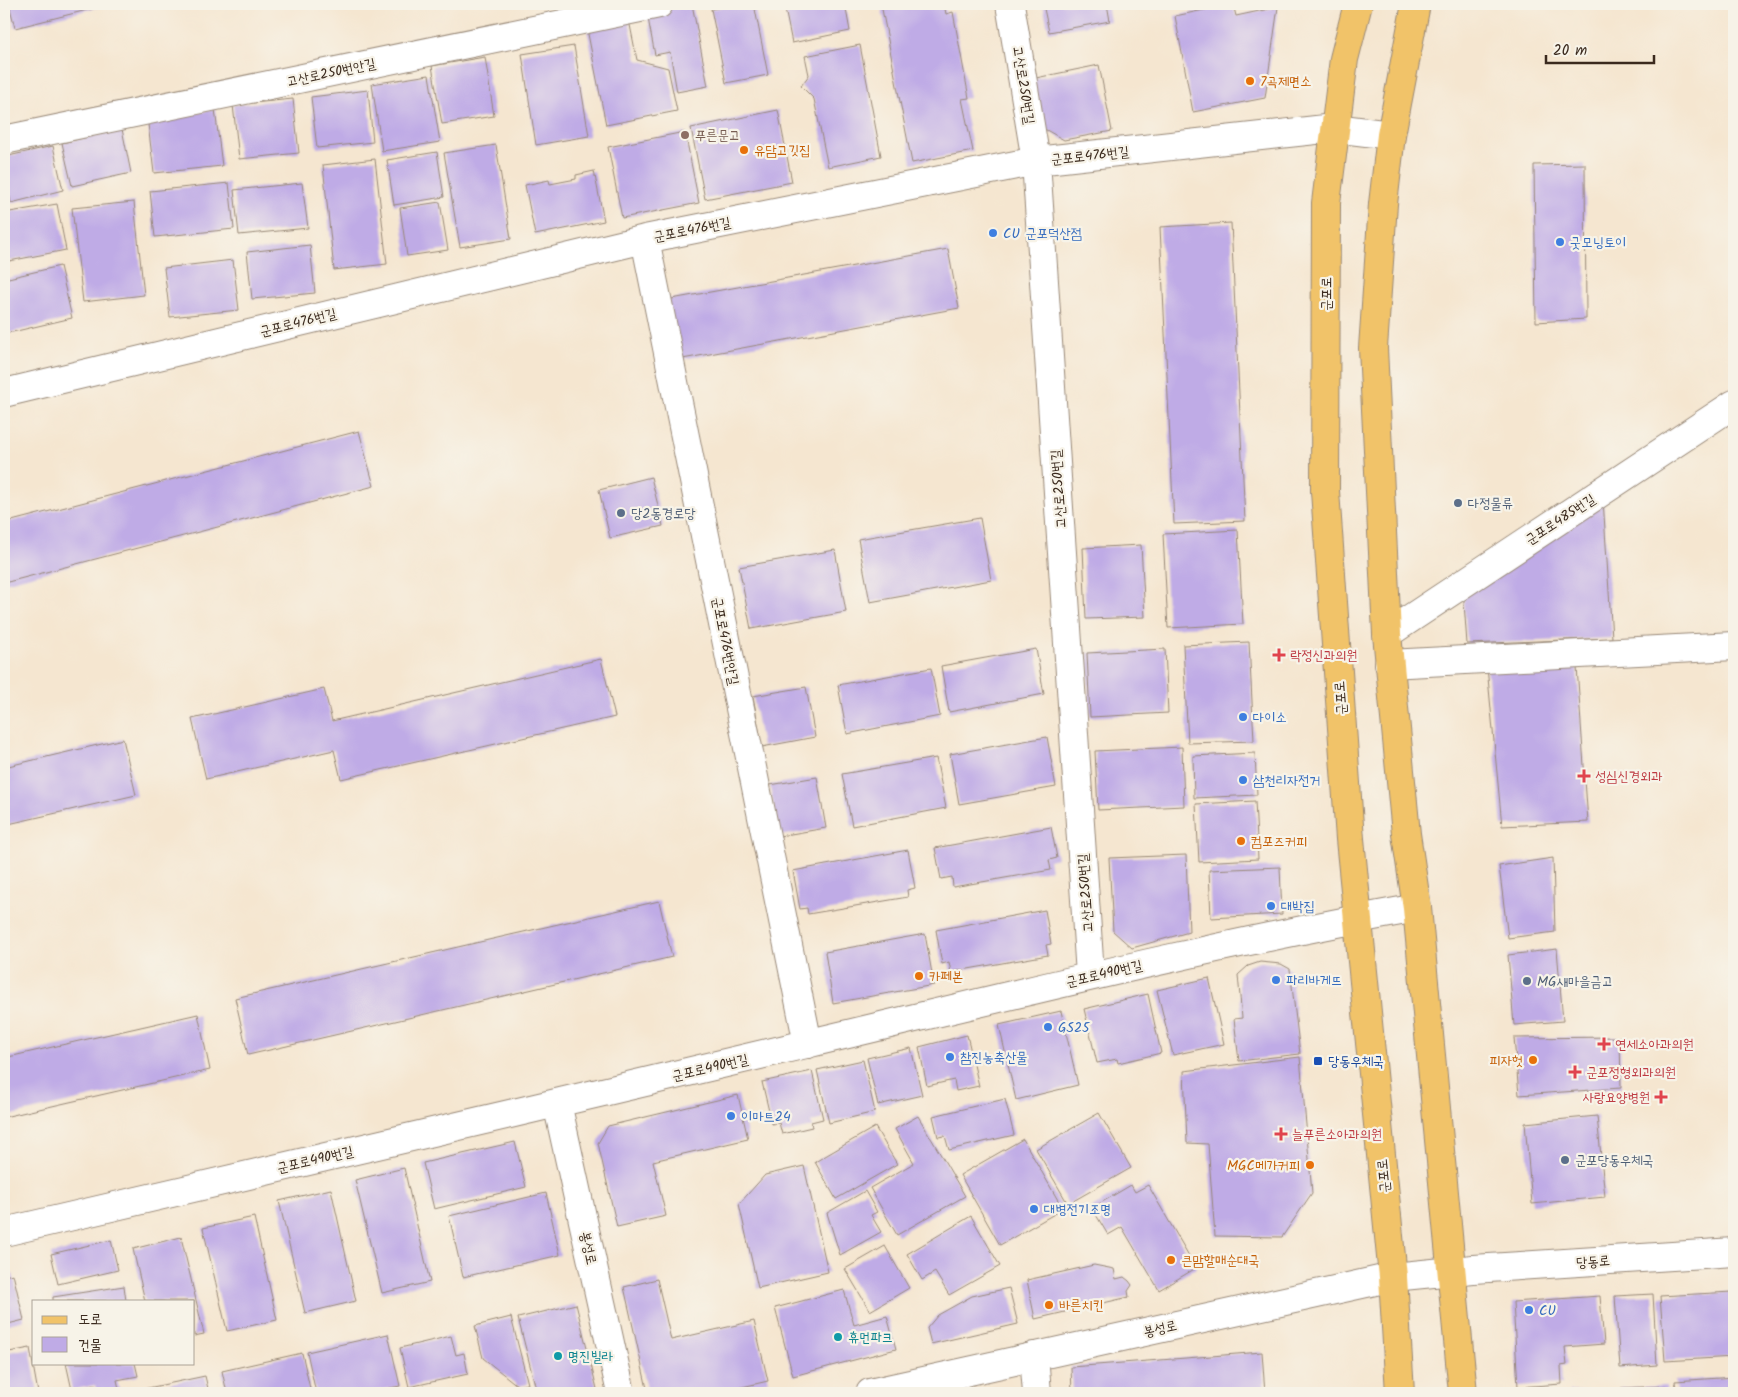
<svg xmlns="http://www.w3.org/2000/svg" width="1738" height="1397" viewBox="0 0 1738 1397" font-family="Kalam,'Poor Story',sans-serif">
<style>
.building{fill:#bfabe6}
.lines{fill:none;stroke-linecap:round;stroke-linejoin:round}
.minor-casing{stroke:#988877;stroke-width:30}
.major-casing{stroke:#988877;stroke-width:30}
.minor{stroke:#fff;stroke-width:28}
.major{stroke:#f1c369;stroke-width:28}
.food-dot{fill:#e8710a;stroke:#f7f3e8;stroke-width:2}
.education-dot{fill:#8d6e63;stroke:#f7f3e8;stroke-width:2}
.shop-dot{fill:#3f7fe0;stroke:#f7f3e8;stroke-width:2}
.service-dot{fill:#5c6f8a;stroke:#f7f3e8;stroke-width:2}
.health-dot{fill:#e0444e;stroke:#f7f3e8;stroke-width:2}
.transit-dot{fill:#1a4fb4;stroke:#f7f3e8;stroke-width:2}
.culture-dot{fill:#0f9aa8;stroke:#f7f3e8;stroke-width:2}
.labels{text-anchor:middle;stroke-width:4.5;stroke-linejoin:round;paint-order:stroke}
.street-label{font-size:14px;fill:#3b2a1e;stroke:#f7f3e8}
.food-label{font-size:14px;fill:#c56008;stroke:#f7f3e8;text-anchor:start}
.education-label{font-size:14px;fill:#785e54;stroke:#f7f3e8;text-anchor:start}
.shop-label{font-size:14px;fill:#366cbe;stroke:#f7f3e8;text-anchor:start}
.service-label{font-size:14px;fill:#4e5e75;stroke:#f7f3e8;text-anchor:start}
.health-label{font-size:14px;fill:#be3a42;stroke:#f7f3e8;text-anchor:start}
.transit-label{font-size:14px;fill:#164399;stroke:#f7f3e8;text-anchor:start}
.culture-label{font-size:14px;fill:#0d838f;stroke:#f7f3e8;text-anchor:start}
</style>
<rect width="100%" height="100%" fill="#f7f3e8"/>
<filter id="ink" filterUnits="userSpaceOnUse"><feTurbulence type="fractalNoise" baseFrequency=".02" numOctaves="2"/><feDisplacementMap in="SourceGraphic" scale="10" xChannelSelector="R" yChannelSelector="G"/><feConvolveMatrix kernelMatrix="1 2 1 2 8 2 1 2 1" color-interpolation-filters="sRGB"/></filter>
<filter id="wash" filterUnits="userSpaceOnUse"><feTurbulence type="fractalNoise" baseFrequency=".0096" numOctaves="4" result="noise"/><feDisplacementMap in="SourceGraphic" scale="20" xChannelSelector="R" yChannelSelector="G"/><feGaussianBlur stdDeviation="1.12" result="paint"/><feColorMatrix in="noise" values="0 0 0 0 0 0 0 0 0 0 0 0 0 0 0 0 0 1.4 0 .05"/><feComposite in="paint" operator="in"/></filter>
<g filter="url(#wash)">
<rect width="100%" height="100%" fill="#f5e6d0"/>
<g id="blocks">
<!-- building -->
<path class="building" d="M9,4H111L15,28Z
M692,4L708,86L677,92L670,52L655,55L647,13Z
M739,4H754L768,75L726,83L711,9Z
M784,4H845L850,31L792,43Z
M881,4H944L946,14L953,12L969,98L962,99L973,151L912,163Z
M1043,4H1107L1110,21L1049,32Z
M1233,4L1236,16L1278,7L1265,98L1193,112L1175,16Z
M629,20L637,60L668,68L677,111L606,125L587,29Z
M860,45L881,156L828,167L814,99L801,86L809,75L805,56Z
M574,46L589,136L536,145L522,54Z
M485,57L494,116L442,124L432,66Z
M1099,65L1112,131L1064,140L1041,127L1031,79Z
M429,75L440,142L382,151L372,84Z
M368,90L373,142L317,148L311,97Z
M293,99L299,153L239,159L233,105Z
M215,109L222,166L154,173L148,124Z
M778,110L792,182L705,199L691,128Z
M122,129L131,173L72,186L62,143Z
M685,132L699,203L622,218L608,147Z
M496,145L511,239L460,247L444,153Z
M53,146L63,190L11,203L4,170V157Z
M437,152L444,197L394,205L387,160Z
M375,159L387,264L334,270L323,165Z
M1585,164L1586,319L1536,322L1534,165Z
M594,171L604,221L535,235L525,185L549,180L550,184L576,179V175Z
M229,183L234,229L155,237L150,191Z
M302,183L308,228L239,235L234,190Z
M134,202L144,295L83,302L72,208Z
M440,202L448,250L407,256L400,208Z
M57,204L66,250L4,262V213Z
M1231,223L1245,521L1174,524L1160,227Z
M310,245L315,293L252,299L247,252Z
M948,249L959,308L677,360L666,300Z
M233,260L239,310L170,317L164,268Z
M60,266L72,318L4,334V279Z
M359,431L374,486L4,583V523Z
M651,477L663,526L610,538L599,490Z
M1603,499L1612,638L1467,644L1463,589Z
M980,518L991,580L870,602L858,539Z
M1238,530L1243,624L1168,628L1163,534Z
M1141,545L1145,617L1086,619L1083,548Z
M835,550L846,612L751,629L739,567Z
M1249,642L1254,741L1188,743L1183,645Z
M1036,649L1044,694L949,712L941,666Z
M1165,649L1168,713L1090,717L1087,653Z
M601,659L615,717L341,779L334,750L206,779L192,719L324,689L332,721Z
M1487,667H1577L1588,822L1502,826Z
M931,668L940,716L847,734L838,685Z
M806,687L815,737L762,747L753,696Z
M1047,737L1056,787L959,804L950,754Z
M123,739L136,795L4,825V767Z
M1182,747L1184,806L1098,810L1095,751Z
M1255,753L1257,795L1194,798L1193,756Z
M936,758L946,808L852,826L842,774Z
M817,777L826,828L779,836L770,785Z
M1255,801L1258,859L1199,862L1196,804Z
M1051,827L1057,858L1049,860L1051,870L953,887L952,877L941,879L935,848Z
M908,850L915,888L907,890L908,897L808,914L807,908L800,909L793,871Z
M1186,855L1189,932L1132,948L1113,931L1109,858Z
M1553,858L1555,932L1508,938L1499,866Z
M1280,867L1282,914L1211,918L1209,870Z
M659,901L672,957L248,1055L235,998Z
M1045,910L1051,944L1046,945L1048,955L951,972L949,962L942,964L936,930Z
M925,934L934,985L833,1003L825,952Z
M1557,949L1563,1021L1514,1025L1508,955Z
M1260,962L1281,964L1290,969L1300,1054L1239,1061L1234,1019L1242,1018L1238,975L1248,966Z
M1209,978L1224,1044L1173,1055L1157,990Z
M1148,994L1161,1053L1118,1063L1117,1059L1097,1063L1084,1009Z
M1061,1011L1078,1085L1016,1100L999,1025Z
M198,1014L210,1070L4,1117V1058Z
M967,1035L979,1086L956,1091L954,1080L927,1086L919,1047Z
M1620,1037L1621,1088L1519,1095L1514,1038Z
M911,1048L922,1095L878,1105L867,1058Z
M1300,1057L1312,1193L1282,1237L1215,1236L1208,1144L1187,1143L1184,1071Z
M863,1060L875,1112L829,1123L817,1070Z
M812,1071L823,1119L811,1122L812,1127L782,1134L779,1123L772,1124L762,1082Z
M738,1095L748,1139L653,1161L666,1216L617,1227L598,1143L608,1126Z
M1005,1099L1014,1135L949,1150L945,1136L938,1137L933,1116Z
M1099,1113L1131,1168L1068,1204L1036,1149Z
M918,1116L965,1196L897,1235L870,1188L914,1163L895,1129Z
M1597,1116L1605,1197L1532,1204L1525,1123Z
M875,1127L897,1164L836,1199L815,1162Z
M1023,1139L1063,1209L1000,1245L960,1175Z
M515,1142L526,1187L434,1209L423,1163Z
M804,1166L828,1272L758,1288L739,1204L765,1175Z
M404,1168L430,1282L382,1293L355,1180Z
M1131,1185L1135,1192L1148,1185L1196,1268L1159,1290L1122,1227L1108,1235L1092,1208Z
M331,1189L356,1301L305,1313L279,1201Z
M865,1191L877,1212L871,1215L881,1232L840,1255L827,1213Z
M546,1193L560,1255L463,1277L449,1216Z
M971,1216L1000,1266L949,1295L935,1272L922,1280L907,1254Z
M254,1217L277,1320L227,1331L203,1228Z
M181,1237L204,1334L194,1336V1301H145L133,1249Z
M111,1240L118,1270L58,1284L51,1254Z
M885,1246L909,1288L870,1311L845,1269Z
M1094,1265L1114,1269L1116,1279L1124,1277L1129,1281L1132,1285L1128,1291L1129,1297L1035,1319L1027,1280Z
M13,1274L24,1320L4,1325V1276Z
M657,1279L671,1340L754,1321L768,1381L716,1393H648L624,1287Z
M124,1286L126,1301H53V1297Z
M1009,1288L1018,1324L931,1344L927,1328L938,1315L972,1296Z
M844,1290L854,1325L887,1316L896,1349L793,1376L775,1308Z
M1732,1292L1734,1357L1665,1361L1660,1296Z
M1653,1294L1657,1365L1620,1368L1615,1296Z
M1600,1296L1604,1344L1565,1347L1567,1365L1561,1366L1562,1384L1518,1387L1513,1302Z
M576,1304L598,1393H537L518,1318Z
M511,1317L528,1384L518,1386L483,1358L475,1326Z
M388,1334L400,1386L366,1393H316L307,1352Z
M451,1336L456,1355L464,1353L468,1374L409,1387L400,1348Z
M30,1348L38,1393H4V1353Z
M1262,1352L1265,1393H1072L1071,1367Z
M302,1353L311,1393H227L222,1371Z
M66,1363H135L138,1376L117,1380L120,1393H97L95,1385L72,1390Z
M205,1376L209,1393H129V1392Z
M1734,1377V1393H1676L1675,1381Z
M1666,1386V1393H1621V1388Z
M1614,1389V1393H1569V1392Z"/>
</g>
</g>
<g filter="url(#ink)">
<use href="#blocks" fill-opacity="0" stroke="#988877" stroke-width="1"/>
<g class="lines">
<!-- minor casing -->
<g class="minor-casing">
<path id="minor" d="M1010,4L1036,161L1090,975
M4,140L659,4
M645,239L808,1044
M4,393L645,239L1036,161L1334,128L1391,135
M1387,634L1734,404
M1389,664L1734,646
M557,1103L621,1393
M4,1232C271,1169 539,1108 806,1044C1009,996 1211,945 1417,908
M1034,1356L1037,1393
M870,1393L1393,1277L1473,1269L1734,1252"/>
</g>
<!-- major casing -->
<g class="major-casing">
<path id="major" d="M1358,4L1344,59L1326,203L1325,491L1350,839L1393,1277L1400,1393
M1416,4L1391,135L1383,204L1373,348L1387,634L1406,834L1417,908L1463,1393"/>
</g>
<!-- minor -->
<use href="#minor" class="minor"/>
<!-- major -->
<use href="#major" class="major"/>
</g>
</g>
<!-- markers -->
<g class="food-dot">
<circle cx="1250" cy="81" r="5"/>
<circle cx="744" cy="150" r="5"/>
<circle cx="1241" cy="841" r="5"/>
<circle cx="919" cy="976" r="5"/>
<circle cx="1533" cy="1060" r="5"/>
<circle cx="1310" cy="1165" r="5"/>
<circle cx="1171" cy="1260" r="5"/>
<circle cx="1049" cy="1305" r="5"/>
</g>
<circle class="education-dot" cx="685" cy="135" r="5"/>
<g class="shop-dot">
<circle cx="993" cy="233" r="5"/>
<circle cx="1560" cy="242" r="5"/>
<circle cx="1243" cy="717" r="5"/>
<circle cx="1243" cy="780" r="5"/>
<circle cx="1271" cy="906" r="5"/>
<circle cx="1276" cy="980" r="5"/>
<circle cx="1048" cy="1027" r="5"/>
<circle cx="950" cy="1057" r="5"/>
<circle cx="731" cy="1116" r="5"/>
<circle cx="1034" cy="1209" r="5"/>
<circle cx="1529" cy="1310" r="5"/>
</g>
<g class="service-dot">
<circle cx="1458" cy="503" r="5"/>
<circle cx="621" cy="513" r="5"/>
<circle cx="1527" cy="981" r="5"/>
<circle cx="1565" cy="1160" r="5"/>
</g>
<g class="health-dot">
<path d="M1276.5 647.5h5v5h5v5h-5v5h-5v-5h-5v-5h5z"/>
<path d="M1581.5 768.5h5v5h5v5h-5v5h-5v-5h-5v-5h5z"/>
<path d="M1601.5 1036.5h5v5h5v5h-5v5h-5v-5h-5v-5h5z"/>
<path d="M1572.5 1064.5h5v5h5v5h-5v5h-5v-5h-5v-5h5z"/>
<path d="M1658.5 1089.5h5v5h5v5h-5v5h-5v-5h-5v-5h5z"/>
<path d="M1278.5 1126.5h5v5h5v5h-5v5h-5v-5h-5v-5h5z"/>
</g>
<rect class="transit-dot" x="1313" y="1056" width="10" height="10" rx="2.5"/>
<g class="culture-dot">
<circle cx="838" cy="1337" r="5"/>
<circle cx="558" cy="1356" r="5"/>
</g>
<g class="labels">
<!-- street labels -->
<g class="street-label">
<text transform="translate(331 72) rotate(-12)" y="5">고산로250번안길</text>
<text transform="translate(1024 85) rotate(81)" y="5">고산로250번길</text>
<text transform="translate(1090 155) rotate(-6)" y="5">군포로476번길</text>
<text transform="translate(692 229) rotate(-11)" y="5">군포로476번길</text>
<text transform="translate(1326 294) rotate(-90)" y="5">군포로</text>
<text transform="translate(298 322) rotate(-14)" y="5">군포로476번길</text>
<text transform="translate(1058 489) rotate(-94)" y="5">고산로250번길</text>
<text transform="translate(1560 519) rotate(-33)" y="5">군포로485번길</text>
<text transform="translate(726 641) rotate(79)" y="5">군포로476번안길</text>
<text transform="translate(1340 698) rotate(-94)" y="5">군포로</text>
<text transform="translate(1085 893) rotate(-94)" y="5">고산로250번길</text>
<text transform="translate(1104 973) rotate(-13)" y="5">군포로490번길</text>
<text transform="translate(710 1067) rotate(-13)" y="5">군포로490번길</text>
<text transform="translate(315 1159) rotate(-13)" y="5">군포로490번길</text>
<text transform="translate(1383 1176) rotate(-96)" y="5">군포로</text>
<text transform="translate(589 1248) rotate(78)" y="5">봉성로</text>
<text transform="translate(1593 1261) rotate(-4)" y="5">당동로</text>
<text transform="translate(1160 1328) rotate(-12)" y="5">봉성로</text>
</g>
<!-- food labels -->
<g class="food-label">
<text x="1260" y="86">7곡제면소</text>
<text x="754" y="155">유담고깃집</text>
<text x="1251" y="846">컴포즈커피</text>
<text x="929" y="981">카페본</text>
<text x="1523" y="1065" text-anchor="end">피자헛</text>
<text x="1300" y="1170" text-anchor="end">MGC메가커피</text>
<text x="1181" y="1265">큰맘할매순대국</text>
<text x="1059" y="1310">바른치킨</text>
</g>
<!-- education labels -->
<g class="education-label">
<text x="695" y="140">푸른문고</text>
</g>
<!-- shop labels -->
<g class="shop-label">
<text x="1003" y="238">CU 군포덕산점</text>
<text x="1570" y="247">굿모닝토이</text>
<text x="1253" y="722">다이소</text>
<text x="1253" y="785">삼천리자전거</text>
<text x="1281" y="911">대박집</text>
<text x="1286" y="985">파리바게뜨</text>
<text x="1058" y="1032">GS25</text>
<text x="960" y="1062">참진농축산물</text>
<text x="741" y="1121">이마트24</text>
<text x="1044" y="1214">대병전기조명</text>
<text x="1539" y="1315">CU</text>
</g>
<!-- service labels -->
<g class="service-label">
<text x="1468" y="508">다정물류</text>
<text x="631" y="518">당2동경로당</text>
<text x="1537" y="986">MG새마을금고</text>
<text x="1575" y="1165">군포당동우체국</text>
</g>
<!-- health labels -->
<g class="health-label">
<text x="1290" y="660">락정신과의원</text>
<text x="1595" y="781">성심신경외과</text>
<text x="1615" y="1049">연세소아과의원</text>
<text x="1586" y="1077">군포정형외과의원</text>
<text x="1650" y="1102" text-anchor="end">사랑요양병원</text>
<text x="1292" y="1139">늘푸른소아과의원</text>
</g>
<!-- transit labels -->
<g class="transit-label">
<text x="1328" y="1066">당동우체국</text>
</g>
<!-- culture labels -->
<g class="culture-label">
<text x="848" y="1342">휴먼파크</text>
<text x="568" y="1361">명진빌라</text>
</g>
</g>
<!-- margin -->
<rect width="1738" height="1397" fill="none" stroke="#f7f3e8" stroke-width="20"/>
<!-- legend -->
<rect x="32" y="1300" width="162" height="65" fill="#f7f3e8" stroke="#aca397"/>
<rect x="42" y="1316" width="25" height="8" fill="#f1c369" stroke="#aca397"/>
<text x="78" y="1324" font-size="15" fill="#3b2a1e">도로</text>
<rect x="42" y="1337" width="25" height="15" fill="#bfabe6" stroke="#aca397"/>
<text x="78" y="1350" font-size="15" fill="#3b2a1e">건물</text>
<!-- scale -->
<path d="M1546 55v8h108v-8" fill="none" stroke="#3b2a1e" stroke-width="2.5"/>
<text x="1553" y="55" font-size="15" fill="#3b2a1e" stroke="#f7f3e8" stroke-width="4" paint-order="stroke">20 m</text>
</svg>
